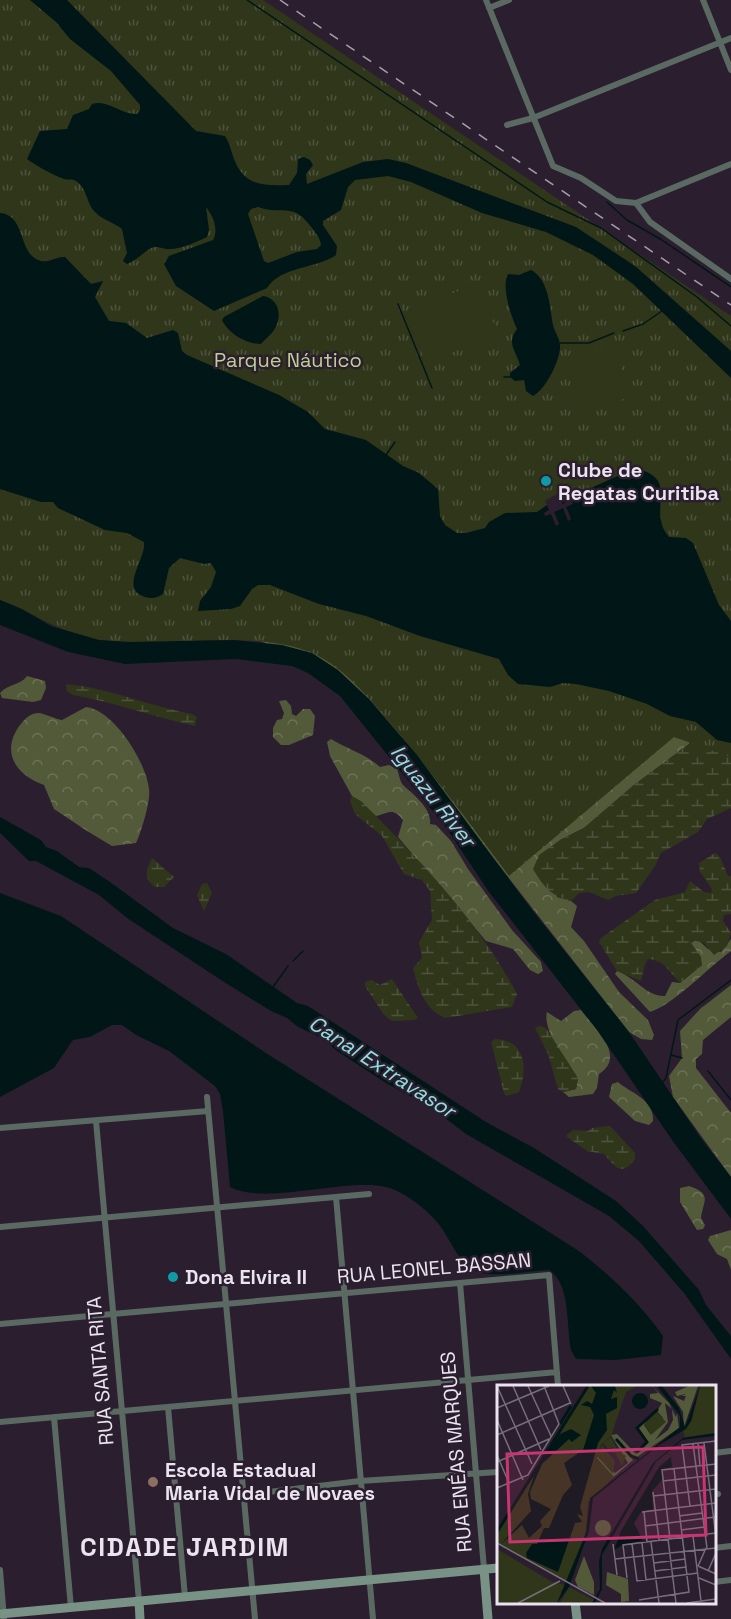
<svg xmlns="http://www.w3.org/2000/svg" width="731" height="1619" viewBox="0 0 731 1619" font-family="'Space Grotesk',sans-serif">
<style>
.forest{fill:url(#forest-crowns)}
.wetland{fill:url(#wetland-marsh)}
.park{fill:url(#park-tufts)}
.garden{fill:#2f361a}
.water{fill:#011717;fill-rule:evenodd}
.pier{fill:#2b1f2f}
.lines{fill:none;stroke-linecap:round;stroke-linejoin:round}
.stream{stroke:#011717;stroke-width:1.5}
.street{stroke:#5a6a63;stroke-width:6}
.secondary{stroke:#799286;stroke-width:9}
.rail{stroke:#a79eab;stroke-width:1.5;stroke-dasharray:10 10;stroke-linecap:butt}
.culture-dot{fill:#0f9aa8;stroke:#2b1f2f;stroke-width:2}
.education-dot{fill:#8d6e63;stroke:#2b1f2f;stroke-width:2}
.labels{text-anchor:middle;stroke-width:5;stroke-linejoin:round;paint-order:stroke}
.park-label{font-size:20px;fill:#bfcf94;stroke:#2b1f2f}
.poi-label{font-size:20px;font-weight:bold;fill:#ebe3ef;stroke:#2b1f2f;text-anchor:start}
.street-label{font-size:20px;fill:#ebe3ef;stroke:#2b1f2f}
.water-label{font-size:21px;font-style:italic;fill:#8ee0e0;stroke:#2b1f2f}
.district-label{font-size:26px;font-weight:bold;letter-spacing:1.5px;fill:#ebe3ef;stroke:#2b1f2f}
.inset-river{fill:none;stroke:#011717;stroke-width:3}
.inset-road{fill:none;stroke:#786d7c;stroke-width:1.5}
.view{fill:#c83671;fill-opacity:0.15;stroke:#c83671;stroke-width:3}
.inset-edge{fill:none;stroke:#ebe3ef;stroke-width:3}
</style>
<defs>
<pattern id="forest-crowns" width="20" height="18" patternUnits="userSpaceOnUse" patternTransform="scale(1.5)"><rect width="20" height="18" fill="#525a3a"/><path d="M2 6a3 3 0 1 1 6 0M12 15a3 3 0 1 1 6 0" fill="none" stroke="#6b7257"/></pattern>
<pattern id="wetland-marsh" width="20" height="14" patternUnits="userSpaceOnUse" patternTransform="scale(1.5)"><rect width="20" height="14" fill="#2f361a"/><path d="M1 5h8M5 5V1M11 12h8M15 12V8" fill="none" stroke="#4d533c"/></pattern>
<pattern id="park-tufts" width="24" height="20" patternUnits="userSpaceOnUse" patternTransform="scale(1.5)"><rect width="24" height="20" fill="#2f361a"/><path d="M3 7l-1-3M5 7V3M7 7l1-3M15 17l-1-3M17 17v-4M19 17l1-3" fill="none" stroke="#4d533c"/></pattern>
</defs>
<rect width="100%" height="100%" fill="#2b1f2f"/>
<!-- forest -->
<path class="forest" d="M0,501L511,708L691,740L689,744L634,785L584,828L560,840L557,897L571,901L577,906L571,927L584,941L619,992L648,1020L654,1035L652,1040L641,1039L629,1032L369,699Z
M27,676L45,681L46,688L41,700L33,702L2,698L0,693C8,684 21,685 27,676Z
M286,700L291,706L292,714L296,716L303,709H310L315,716L313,735L289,745H281L273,737V728L277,720L282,719L284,713L279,701Z
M86,707C114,710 146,762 149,789C151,800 141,833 136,843L112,846L87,831L54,809L44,785C16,775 0,752 20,725C25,719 30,713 39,713C46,714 55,719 62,720Z
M331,739C347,749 366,754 380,767L389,765L397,769C399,774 400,783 404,786C415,796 432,809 430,824L436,825L451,841L468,869L512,930L541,962L543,971L538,974L530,970L513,949L486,941L398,837L403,820C393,807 389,813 376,816L352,796L330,756L327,742Z
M697,939L708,949L721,952L731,939V951C709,967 673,1005 650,1012L615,974L617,971C635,977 647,997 665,996L672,982L680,983L702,965L691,943Z
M731,985V1017L703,1040L702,1054L696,1059V1068L731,1113V1177L673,1097L669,1076L682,1058L680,1031L700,1009Z
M581,1010C595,1028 627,1056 599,1074L597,1088L593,1094L569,1097L563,1092L576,1089L578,1078C567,1064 542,1029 547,1012L561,1021L574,1011Z
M618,1082C632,1094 654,1099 653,1121L649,1125L635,1121L609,1097L612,1084Z
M689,1186C713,1194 703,1201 701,1218L705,1225L703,1229L697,1230L680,1202V1188Z
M731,1230V1270L727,1259L717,1254L708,1240L710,1236Z"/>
<!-- wetland -->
<path class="wetland" d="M66,684C109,688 149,706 192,714L197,717L195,726C153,717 114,702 73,695L67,691Z
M691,740L731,755V808L707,819L698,832L661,853L655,866L636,893L616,896L608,900L589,892L579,893L571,901C551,896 543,886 533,869L539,855L560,840L584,828L634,785L689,744Z
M352,796L361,801C419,859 478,920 517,994L512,1007L446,1018C425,1011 418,988 413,968L422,958L419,942L432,920L430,891L422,880L404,874L382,836L355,814L350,801Z
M715,853L720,857L728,876H731V914L724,915L723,921L731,933L727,946L714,955L704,943L693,940L691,943L701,957L702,965L680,983C668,971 666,961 648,959L645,964L641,981L617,971L599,942L601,938L655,900L685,892L690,881L704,892L711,893L712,889L700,872L699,863Z
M152,858L174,877L164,887H155C143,878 146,870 152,858Z
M207,883L212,893L204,911L197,895L202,884Z
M392,979L418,1018L415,1020L392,1021L384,1015L365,986V982L371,980L380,985Z
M540,1026L546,1028L578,1078L576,1089L563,1092L558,1089L548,1054L535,1028Z
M495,1039C526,1040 528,1069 519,1092L506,1096L504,1093L491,1042Z
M610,1126L635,1153V1159C621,1178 615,1166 604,1154L587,1151L566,1136L573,1130L588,1131L592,1128Z"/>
<!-- park -->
<path class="park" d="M0,0H263L731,316V757L674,737L509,876C472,826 435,777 395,729C372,702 346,668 312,653C253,628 164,649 100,640C63,635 34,613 0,600Z"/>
<!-- garden -->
<path class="garden" d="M478,283L498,334L426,363L405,313Z
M612,345L633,395L584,415L564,365Z"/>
<!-- water -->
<path class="water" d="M30,0H67L196,131L225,136C230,144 231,151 234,159C244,186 264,186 289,185L297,173L298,159L304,157L310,160L313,165L306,174L307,184L363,162L388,159L406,163L576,227L635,266L731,351V378L633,284L593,255L546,232L482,213L411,182L388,176L355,180L348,187L341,210L323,221V225L337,246L336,255C316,269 281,266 267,288L214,311L176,286L164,264L169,256L213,240C219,229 213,216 206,207L209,230L207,237C196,242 182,249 170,249C163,250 158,245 151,248C142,253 139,259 127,264L123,261L127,253L122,229C113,222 102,220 94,211C86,202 87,186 74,180C72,179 66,180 64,179C55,176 35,165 27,159L40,131L67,129L73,115L89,109L92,104C108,99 121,115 137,114L140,110V105L111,71L70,39L56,22ZM258,207C286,216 292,201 312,228C316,234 320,237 321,245L317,249L297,252L268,263L264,261L248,214L251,209Z
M0,213C27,215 17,255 41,261C50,263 56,256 65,257L91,284L103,281L95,297L109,321L126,323L147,338L173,330L178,333L182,351L187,355L279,395L308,412L325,429L366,440L403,466L419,473L438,489L440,516L445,525L457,533H466L485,528L489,522L505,513L537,512L564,493L591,488L635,468C683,480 645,509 669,537L686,538L693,543L719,605L731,621V743L717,740L696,722L670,716L647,704L609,691L576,684L563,683L550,687L518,684L508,675L499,659L420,636L366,616L319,604L270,585H258L252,589L240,606L231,609L198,611L200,601L211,587L216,572L211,563L204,564L180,558L169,568L163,594C157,598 152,599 145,597C118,589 147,558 144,542L127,533L105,530L58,508L53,502H41L0,489Z
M531,270C549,279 550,308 553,325C555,333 561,340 560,348C559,362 546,389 533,396L526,391L524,380L515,381L510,377V373L520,365C516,351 506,343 517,329C511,316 501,287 508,274L519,275Z
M263,296C279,298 283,317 274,330C271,335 265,339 261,344C246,344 228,333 222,320L224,317Z
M0,600L22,609L51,626L99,640L129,642L234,640L282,645L312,653L338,670L369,699L417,755L532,910L629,1032L700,1137L731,1177V1219L672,1140L597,1030L489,892L447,829L340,696L308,673L292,666L236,659L125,664L68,652L0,625Z
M0,817L41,840L46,847L57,851L79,867L89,868L110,882L173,928L226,954L297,1003L308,1006L486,1122L534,1148L616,1201L643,1226L699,1290L706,1305L731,1336V1359L684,1293L651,1255L639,1241L609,1216L466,1134L432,1108L386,1083L337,1051L322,1038L298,1027L287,1018L271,1011L224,982L127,918L99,895L36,861H29L0,833Z
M0,893L61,916L269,1055L579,1251C611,1276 640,1303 663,1336L661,1355L615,1360L576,1359L571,1350C566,1326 571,1284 549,1270C528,1271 502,1277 481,1273C460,1269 450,1237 437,1222C424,1207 400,1188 380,1186C340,1180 263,1205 230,1187L223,1112L220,1094L215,1086L169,1051L136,1035L122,1025H112L90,1037L73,1040L54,1068L0,1097Z"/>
<!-- pier -->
<path class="pier" d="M560,492L562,504L572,500L573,504L566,507L571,519L568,521L563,508L554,512L559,524L556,526L551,514L545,516L544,513L549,510L545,501Z"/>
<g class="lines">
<!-- stream -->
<path class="stream" d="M247,0L547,202L601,228L697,297L731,326
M607,202L627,220L662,240L731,287
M398,304L432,388
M623,331L643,324L662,311
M560,343H589L614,333
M504,377H510
M386,455L395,442
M293,961L303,951
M273,987L288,966
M671,1055L682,1058
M708,1071L731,1100
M663,1082L666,1078L678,1020L731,980"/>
<!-- street -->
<path class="street" d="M486,0L553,166L581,178L616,201L636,203L650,222L731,279
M703,0L731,70
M489,8L509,0
M507,125L533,118L731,38
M636,203L731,164
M207,1097L255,1619
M96,1121L139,1601
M0,1128L208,1111
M336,1197L373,1619
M0,1227L369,1194
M460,1283L484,1569
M0,1324L549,1275L558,1386
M168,1407L185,1597
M54,1417L71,1608
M0,1422L557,1372
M714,1453L731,1451
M714,1494H718
M243,1495L360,1481L498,1472
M714,1548L731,1546
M0,1570L4,1619
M714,1582L731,1580"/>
<!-- secondary -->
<path class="secondary" d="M484,1569L488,1619
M139,1601L140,1619
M575,1602L577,1619
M0,1614L498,1568"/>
<!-- rail -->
<path class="rail" d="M280,0L731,305"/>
</g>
<!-- markers -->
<g class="culture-dot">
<circle cx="546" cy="481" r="6"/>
<circle cx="173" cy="1277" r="6"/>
</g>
<circle class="education-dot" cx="153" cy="1482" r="6"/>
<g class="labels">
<!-- park labels -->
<g class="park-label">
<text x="288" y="367">Parque Náutico</text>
</g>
<!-- poi labels -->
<g class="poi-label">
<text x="558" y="477">Clube de<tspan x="558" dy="23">Regatas Curitiba</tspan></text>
<text x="185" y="1284">Dona Elvira II</text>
<text x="165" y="1477">Escola Estadual<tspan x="165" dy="23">Maria Vidal de Novaes</tspan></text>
</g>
<!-- street labels -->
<g class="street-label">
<text transform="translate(434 1268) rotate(-5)" y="7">RUA LEONEL BASSAN</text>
<text transform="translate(100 1371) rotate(-95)" y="7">RUA SANTA RITA</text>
<text transform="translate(456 1452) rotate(-95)" y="7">RUA ENÉAS MARQUES</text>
</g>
<!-- water labels -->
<g class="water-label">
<text transform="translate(433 796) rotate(52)" y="7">Iguazu River</text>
<text transform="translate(382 1067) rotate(33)" y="7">Canal Extravasor</text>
</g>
<!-- district labels -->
<g class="district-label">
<text x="185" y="1556">CIDADE JARDIM</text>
</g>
</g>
<!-- overview -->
<g transform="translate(497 1385)">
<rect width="219" height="219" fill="#2b1f2f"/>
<path d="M155,1L172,18L179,32L180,28L182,43L140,72L134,70L116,50L136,75L96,110L100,71L118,88L131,78L114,50L120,49L139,69L151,57L141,42L150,35L147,40L153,49L163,42L166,33L160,26L165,18L153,13V9L161,8ZM168,18L175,24L176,35L171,45L158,55L171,37ZM192,1H201L187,42L186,27L176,11L187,16L189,11H185L189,9L180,11L178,7ZM98 143a8 8 0 1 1 16 0a8 8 0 1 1-16 0ZM87,171L97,197V210L81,202L78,195ZM110,187L131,194L132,216L124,217V209L109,200Z" fill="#525a3a" fill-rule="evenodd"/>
<path d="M160,27L169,37L154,50L147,39ZM114,52L121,66L129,71L125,81L118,68L113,67L116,62L111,64L106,58ZM105,60L118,76L116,89L100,71ZM0,164L55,197L69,200L60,218H0ZM72,202L97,215L95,218H63Z" fill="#2f361a"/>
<path d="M90,1H140L129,7L114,51L104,60L100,73L117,92L91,117L89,146L71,198L0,157V145ZM203,1H219V48L188,52L186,46L195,35Z" fill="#2f361a"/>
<path d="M94,1H118L120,8L117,5L114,14L120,12V23L109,29L110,45L101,58L83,122L86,131L80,129L85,137L78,138L61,187L30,173L29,168L35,159H40L47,143H52L66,110L75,100L67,78L86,65L97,30L93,22L84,20L90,16L95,19L99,8ZM160,1H165L182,23L188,42L203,1L194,36L189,44L162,60L96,113L92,146L72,202L60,218L89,148L93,113L183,42V31ZM135 16a8 8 0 1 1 16 0a8 8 0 1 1-16 0ZM74,44L84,50L75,57L72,54L45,79L33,107L34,114L54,124L43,136L45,141L32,153L25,140L4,159L34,126L31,109L38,87L63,49ZM219,48L217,51L185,55L159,77L105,170V204L98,218H95L103,204L102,176L105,164L156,78L186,53ZM174,72L175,82L166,84L165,95L155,106L156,124L144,127L137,138L146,156L127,159L117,165L124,146L162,82Z" fill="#011717"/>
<path class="inset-river" d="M63,39L74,21M119,54L134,71L142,74M140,67L150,57L140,43L161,24M0,147L91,1"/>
<path class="inset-road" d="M0,1L35,79M16,1L44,65M31,1L54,51M66,1L74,19M0,23L52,1M0,35L26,95M0,50L73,18M201,58L203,81M207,58L219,152M196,59L210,163M0,70L12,98M0,77L52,54M166,96L219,90M0,103L31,90L62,39L47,1M156,107L162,155M156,111L219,104M193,121L185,60L219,56M145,127L219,118M147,127L150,157M182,131L205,128M148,141L218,132M184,145L207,142M196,151L204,216M171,154L179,218M173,154L165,85L219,79M154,157L162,218M0,158L108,218M145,158L149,195M116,159L120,190M135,159L140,196L201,188M118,174L219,163M157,178L188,174M201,181L209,163M201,181L219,189M158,186L189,182M211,186L219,168M130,193L126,160L219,148M202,193L219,200M142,215L192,207L177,84M21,218L63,196M190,218L219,214"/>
<path class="view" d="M206,62L209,150L13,157L10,69Z"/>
<rect width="219" height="219" class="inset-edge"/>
</g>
</svg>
